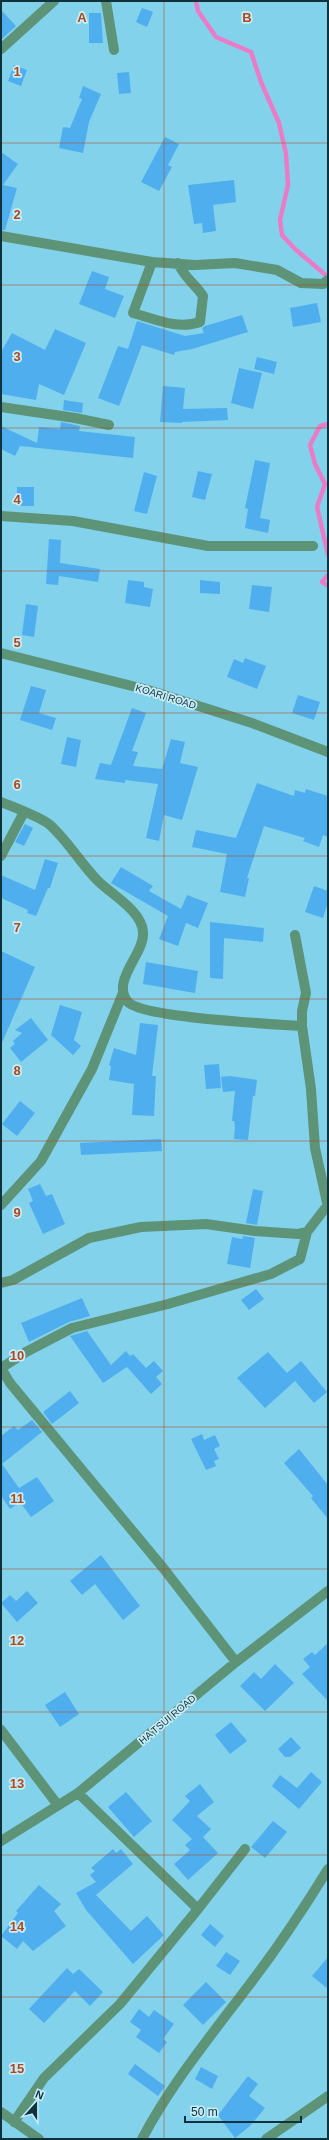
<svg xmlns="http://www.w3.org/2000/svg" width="329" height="2140" viewBox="0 0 329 2140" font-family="Arial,sans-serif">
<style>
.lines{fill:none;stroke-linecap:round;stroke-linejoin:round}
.stream{stroke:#ea7cc7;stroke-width:4.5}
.building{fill:#4faeee}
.minor{stroke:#5d9377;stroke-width:10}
.grid{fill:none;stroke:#ae481e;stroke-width:1;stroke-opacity:0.55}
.labels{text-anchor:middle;stroke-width:3.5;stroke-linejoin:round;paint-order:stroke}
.street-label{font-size:10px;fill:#10323c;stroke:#c7edfa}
.grid-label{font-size:13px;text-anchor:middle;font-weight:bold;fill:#ae481e;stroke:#c7edfa;stroke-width:3.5;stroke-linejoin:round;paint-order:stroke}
</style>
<rect width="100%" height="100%" fill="#83d2ec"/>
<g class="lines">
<!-- stream -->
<path class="stream" d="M196,1L198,11L216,37L251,52L261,82L279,123L286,154L288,185L280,220L282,235L295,249L328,277
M328,424L320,426L310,445L315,464L325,484L317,507L328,555
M328,575L322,582L328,586"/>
</g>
<!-- building -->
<path class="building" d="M142,8L153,12L147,27L136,22Z
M1,10L16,26L1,40Z
M89,13H101L103,43H89Z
M14,65L27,70L21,86L8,81Z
M129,72L131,93L119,94L117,73Z
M83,86L101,94L89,122L83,153L59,148L63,127L70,128L82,99L79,98Z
M165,137L179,144L168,165L172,167L159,191L141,182Z
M1,152L18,164L3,185L17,188L5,230H1Z
M234,180L236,202L213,205L216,231L203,233L202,223L194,224L188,185Z
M92,271L109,277L105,289L124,296L115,318L79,304Z
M317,303L321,322L293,327L290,308Z
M242,315L248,332L192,349L175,352L174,355L142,345L119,406L98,398L118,346L128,349L137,321L185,336L204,333L202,328L205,326Z
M55,329L86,343L64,395L39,384L36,400L1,394V352L12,333L45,350Z
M257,357L277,362L274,374L254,369Z
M239,368L262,373L253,409L231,403Z
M163,386L185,388L183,409L227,408L228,420L182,422V423L160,422Z
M64,400L83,403L82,413L63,410Z
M61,422L80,426L79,431L135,437L133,458L20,446L15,456L1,449V426L37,443L39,427L60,429Z
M255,460L270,463L260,518L270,520L268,533L245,528L248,509L245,508Z
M198,471L212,474L205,500L192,497Z
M144,472L157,476L147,514L134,511Z
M17,487H34V506H17Z
M49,539L61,540L60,563L100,569L98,582L59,576L58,585L46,584Z
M128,580L144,582V587L153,589L150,607L125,603Z
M200,580L220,582V594L200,593Z
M252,585L272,587L269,612L249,609Z
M26,604L38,606L34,637L22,635Z
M245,658L266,666L257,689L227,677L234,659L243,663Z
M31,686L46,690L39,713L56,718L52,730L20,720Z
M298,695L320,702L314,720L292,713Z
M132,708L146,713L132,751L138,752L133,766L162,769L171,739L185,742L180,763L198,767L182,820L164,815L159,841L146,838L158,784L125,780V783L95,779L100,763L111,765Z
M67,737L81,740L76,767L61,764Z
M257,783L294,796L295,790L305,793L306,789L328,796V837L323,835L319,847L303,841L305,838L264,826L247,878H249L245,897L220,892L227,854L192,847L196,830L236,838Z
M25,824L33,828L24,846L15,842Z
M45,859L58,863L50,888H48L36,916L27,913L28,910L1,898V875L35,890Z
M121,867L153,886L149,891L181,909L187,895L208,903L198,928L186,923L178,946L159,939L168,916L111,883Z
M314,886L328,891V902L323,918L305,912Z
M210,922L264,928L263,942L224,938L223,979L210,978Z
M1,951L35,967L1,1045Z
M146,962L198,971L195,993L143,984Z
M60,1005L82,1012L74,1040L81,1046L73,1055L51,1035Z
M31,1018L48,1040L21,1062L10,1048L15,1044L13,1041L22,1033L15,1030Z
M140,1023L158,1025L152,1076H156L154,1116L132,1115L134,1084L109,1080L111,1066L109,1065L114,1048L136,1055Z
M219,1064L221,1088L206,1089L204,1065Z
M230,1076L257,1080L255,1096H253L248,1140L234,1139L235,1126L234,1121H232L235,1091L223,1092L221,1077Z
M20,1101L35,1113L17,1136L2,1124Z
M161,1139L162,1151L81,1155L80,1143Z
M40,1184L46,1196L52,1194L65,1224L43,1234L29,1203L33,1201L28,1189Z
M253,1189L263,1191L257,1225L246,1223Z
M243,1236L255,1238L250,1268L227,1264L232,1237L242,1239Z
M256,1289L264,1299L249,1310L241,1300Z
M82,1298L90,1316L69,1322L29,1342L21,1323Z
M87,1331L111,1365L126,1351L130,1356L133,1354L146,1368L154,1361L163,1371L156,1377L162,1384L151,1394L127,1367L103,1383L70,1336Z
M268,1352L287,1373L301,1361L327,1392L314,1403L295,1381L265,1408L237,1378Z
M70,1391L79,1403L52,1424L43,1412Z
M32,1420L42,1432L2,1464L19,1488L37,1477L54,1501L31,1517L20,1502L10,1509L1,1496V1436L14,1426L18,1430Z
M202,1434L204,1440L215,1435L220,1446L214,1449L219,1459L214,1461L216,1466L206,1470L191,1439Z
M299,1449L328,1485V1519L311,1498L313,1496L284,1463Z
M101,1555L140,1606L123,1620L95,1584L82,1595L70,1581Z
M27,1591L38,1603L17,1622L1,1603L10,1595L16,1601Z
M328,1643V1701L302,1674L310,1667L303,1659L312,1652L315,1655Z
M275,1664L294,1683L265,1711L240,1686L254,1672L261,1679Z
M65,1692L79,1714L60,1727L45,1705Z
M231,1722L247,1741L230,1754L215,1735Z
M291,1737L301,1748L290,1757H285L278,1749Z
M311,1772L322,1782L299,1809L272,1786L280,1775L297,1788Z
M200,1784L214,1802L197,1816L211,1829L203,1837L218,1853L188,1880L174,1864L190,1850L185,1845L192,1839L172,1820L190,1801L185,1796Z
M126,1792L152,1821L134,1837L108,1807Z
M273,1821L287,1832L265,1858L251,1847Z
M113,1849L116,1853L121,1849L133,1864L96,1895L131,1931L147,1916L164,1935L133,1964L86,1910L76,1893L96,1882L90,1875L95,1871L91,1868Z
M39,1885L61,1904L54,1911L66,1926L33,1951L23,1941L17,1949L1,1936L18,1913L16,1911Z
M210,1924L224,1936L215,1947L201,1935Z
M226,1952L240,1961L230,1975L216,1966Z
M328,1957V1989L312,1976Z
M67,1968L73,1974L79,1969L103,1992L90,2006L75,1991L44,2023L29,2009Z
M206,1982L226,2002L203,2025L183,2005Z
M139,2009L149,2017L154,2010L174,2024L163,2039L167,2042L159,2053L136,2037L141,2030L130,2022Z
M135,2064L165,2086L158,2096L128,2074Z
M201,2067L218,2076L212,2089L195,2079Z
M248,2076L258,2084L249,2096L265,2108L250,2126L235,2138L218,2115Z"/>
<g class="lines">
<!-- minor -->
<path class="minor" d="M106,1L114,50
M1,49L54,1
M1,236L152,262L195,265L235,263L277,270L301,283L323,284L328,280
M152,262L133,313C155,319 178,330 200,322L203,296C195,284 183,276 178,263
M1,407L75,418L109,425
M1,516L73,521L208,546H313
M1,653L148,690L252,723L328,752
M1,802C13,807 41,817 50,825C68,841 81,864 98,881C111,894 142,911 143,932C145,954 110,981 128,1002C143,1018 273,1024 302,1026L311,1089L315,1148L328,1207
M1,856L24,812
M295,935L306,993L302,1011V1026
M1,1205L41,1161L92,1069L123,993
M1,1283L13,1280L89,1238L141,1227L206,1224L255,1231L298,1234L307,1232L327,1206
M236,1662L164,1569L10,1383L1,1368L26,1352L72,1328L168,1304L243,1282L271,1274L300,1259L307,1232
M1,1730L57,1804
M1,1841L78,1793L236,1662L328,1591
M198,1909L245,1849
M1,2112L39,2139
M14,2122L44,2078L120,2004L198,1909L78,1793
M142,2139C169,2088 205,2043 240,1997C272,1956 301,1913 328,1869
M266,2139L328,2096"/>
</g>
<!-- grid -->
<path class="grid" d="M164,1V2139M1,143H328M1,285H328M1,428H328M1,571H328M1,713H328M1,856H328M1,999H328M1,1141H328M1,1284H328M1,1427H328M1,1569H328M1,1712H328M1,1855H328M1,1997H328"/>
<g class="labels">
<!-- street labels -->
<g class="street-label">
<text transform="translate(166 696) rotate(17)" y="4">KOARI ROAD</text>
<text transform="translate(167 1719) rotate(-40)" y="4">HA TSUI ROAD</text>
</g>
</g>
<g class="grid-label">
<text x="82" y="22">A</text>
<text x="247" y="22">B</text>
<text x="17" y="76">1</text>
<text x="17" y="219">2</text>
<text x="17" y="361">3</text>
<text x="17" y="504">4</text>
<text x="17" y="647">5</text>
<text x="17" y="789">6</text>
<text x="17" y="932">7</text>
<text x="17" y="1075">8</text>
<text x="17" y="1217">9</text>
<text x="17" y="1360">10</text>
<text x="17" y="1503">11</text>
<text x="17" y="1645">12</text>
<text x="17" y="1788">13</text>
<text x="17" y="1931">14</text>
<text x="17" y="2073">15</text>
</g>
<!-- border -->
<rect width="329" height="2140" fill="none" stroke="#10323c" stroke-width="4"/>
<!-- north arrow -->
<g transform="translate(36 2104) rotate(21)" stroke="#c7edfa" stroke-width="3" paint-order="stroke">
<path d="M0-3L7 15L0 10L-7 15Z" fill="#10323c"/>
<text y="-6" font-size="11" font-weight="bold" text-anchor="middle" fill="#10323c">N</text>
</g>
<!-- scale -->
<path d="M185 2116v6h116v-6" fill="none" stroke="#10323c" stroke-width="2"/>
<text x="191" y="2116" font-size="12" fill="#10323c" stroke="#c7edfa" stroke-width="3" paint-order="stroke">50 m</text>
</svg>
